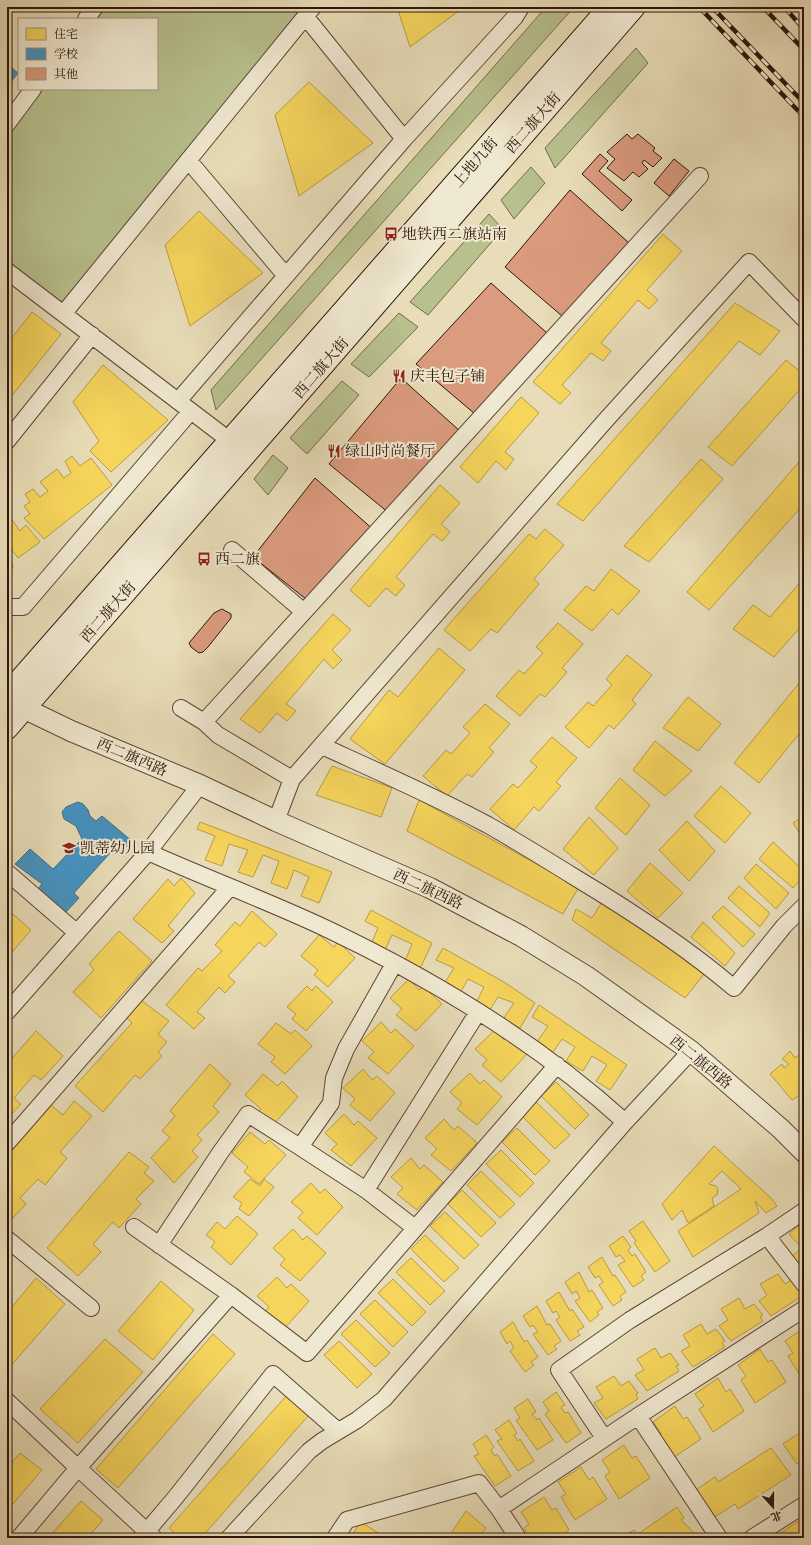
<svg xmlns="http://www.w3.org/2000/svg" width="811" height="1545" viewBox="0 0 811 1545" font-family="'EB Garamond','Noto Serif SC',serif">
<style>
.green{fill:#b8c08d;stroke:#736a4c}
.homes{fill:#f6d55c;stroke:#ba9b43}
.schools{fill:#4393c3;stroke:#3d6d8c}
.building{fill:#db9b7e;stroke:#2e140a}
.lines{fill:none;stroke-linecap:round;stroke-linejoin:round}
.minor-casing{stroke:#5c4636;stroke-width:18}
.tertiary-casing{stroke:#5c4636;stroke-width:22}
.secondary-casing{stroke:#2e140a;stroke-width:24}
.minor{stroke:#f0e9d1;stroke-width:16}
.tertiary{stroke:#f0e9d1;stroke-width:20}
.secondary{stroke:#f0e9d1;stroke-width:22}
.rail-casing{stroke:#2e140a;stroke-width:4.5}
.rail{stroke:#f0e9d1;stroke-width:3;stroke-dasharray:9;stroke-linecap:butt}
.labels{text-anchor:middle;stroke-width:4;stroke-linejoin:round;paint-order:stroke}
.street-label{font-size:15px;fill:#2e140a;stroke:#f0e9d1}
.poi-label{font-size:15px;fill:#2e140a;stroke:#f0e9d1;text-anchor:start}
</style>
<rect width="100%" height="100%" fill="#e8ddb8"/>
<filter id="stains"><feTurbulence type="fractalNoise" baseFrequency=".005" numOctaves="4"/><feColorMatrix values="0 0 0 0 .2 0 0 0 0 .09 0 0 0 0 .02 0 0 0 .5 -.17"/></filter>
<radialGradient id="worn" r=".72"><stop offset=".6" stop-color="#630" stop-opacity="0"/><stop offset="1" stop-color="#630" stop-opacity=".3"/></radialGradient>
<!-- green -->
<path class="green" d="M95,7H313L64,313L7,271V124L33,89H157V19H86Z
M546,7H574L216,410L211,390Z
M636,48L648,63L555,168L545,148Z
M531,167L545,183L514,219L501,200Z
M489,214L503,229L428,315L410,302Z
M399,313L418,327L369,377L351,364Z
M342,381L359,395L307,454L290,438Z
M273,455L288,468L268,495L254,479Z"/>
<!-- homes -->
<path class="homes" d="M397,7H464L410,47Z
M309,82L373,143L299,196L275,115Z
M199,211L263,273L190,326L165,245Z
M663,234L682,251L647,290L658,300L649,309L638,300L601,343L611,351L603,361L591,353L562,385L571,393L560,404L533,382Z
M735,303L780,331L760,355L739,341L583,521L557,504Z
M32,312L61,334L7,402V344Z
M786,360L804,375V385L732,466L708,447Z
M103,365L168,420L111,472L90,451L99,441L73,402Z
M521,397L539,413L505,452L514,459L506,470L496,461L478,483L460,467Z
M72,456L80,466L91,458L112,485L44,539L24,518L30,514L24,506L30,502L25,494L33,489L40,497L48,491L40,482L57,469L64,478L71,473L65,461Z
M804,456V504L709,610L687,592Z
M701,459L723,479L649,562L624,546Z
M440,485L460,503L441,524L450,532L442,541L433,534L396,577L405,585L396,596L386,588L369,607L350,590Z
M10,517L20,531L26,525L40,542L18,558L11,549L7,555V518Z
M545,529L564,545L534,579L539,584L497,633L491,629L470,651L444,630L529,534L536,539Z
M7,564L13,565L7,588Z
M611,569L640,591L618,615L612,609L592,631L564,610L586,586L594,591Z
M804,578V623L774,657L733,629L753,605L770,617Z
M333,614L351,630L332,650L342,660L333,669L324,659L286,704L296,711L287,721L277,713L260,733L240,719Z
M558,623L583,644L562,668L567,672L545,697L540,694L520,716L496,696L519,670L524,674L543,653L536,647Z
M439,648L465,670L385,764L350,739L389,690L398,697Z
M627,655L652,675L632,700L636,704L614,729L609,725L589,748L565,727L588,702L593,706L612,685L606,679Z
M804,677V728L759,783L734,763Z
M688,697L721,724L698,751L663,728Z
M485,704L510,724L489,748L494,752L472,777L467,774L447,796L423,776L446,750L451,754L470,733L463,727Z
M552,737L577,758L556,782L561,786L539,811L534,807L514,830L490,809L513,784L518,788L537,767L530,761Z
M655,741L692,771L665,796L633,770Z
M332,766L392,788L381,817L316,795Z
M620,778L650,805L626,835L595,808Z
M721,786L751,813L725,843L694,816Z
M419,800L579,887L563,914L407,831Z
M804,816V840L793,823Z
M589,817L618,848L594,875L563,849Z
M687,821L715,851L689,881L659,850Z
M200,822L332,872L319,903L301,896L309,877L294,870L287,889L271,883L279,861L263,855L253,877L238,872L248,850L229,844L222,866L205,860L215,836L197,829Z
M773,842L804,871V876L793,888L759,859Z
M650,863L683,893L658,918L627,891Z
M756,864L789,893L776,909L744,878Z
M181,878L195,893L168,926L174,931L162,943L133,919L168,879L174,886Z
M739,886L770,913L760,927L728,898Z
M602,902L705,973L685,998L572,920L576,909L592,918Z
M723,906L755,934L743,947L712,917Z
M7,909L31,930L7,958Z
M371,910L432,943L420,969L405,961L412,944L392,935L385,950L371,944L378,928L365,921Z
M252,911L277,934L265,947L259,942L228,976L235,982L225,993L219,987L197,1012L205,1018L194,1029L166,1005L198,968L202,971L222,951L215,945L235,922L240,926Z
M703,922L735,953L725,966L691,937Z
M119,931L152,961L101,1018L73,992L94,970L89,964Z
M319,935L334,947L338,942L355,958L328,987L314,975L318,970L301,956Z
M443,948L504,982L535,1003L520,1028L503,1019L514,1003L498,997L490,1010L476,1003L484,987L468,979L460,993L444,984L454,968L436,960Z
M409,979L419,990L423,986L442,1004L416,1031L396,1015L402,1009L390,998Z
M307,986L312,991L316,986L333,1002L306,1031L292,1019L296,1014L287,1007Z
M142,1001L169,1021L158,1034L167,1042L158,1052L162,1056L140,1079L135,1075L103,1112L75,1086L132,1023L126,1017Z
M539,1005L627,1065L610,1090L596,1081L607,1065L592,1056L583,1071L566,1061L575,1047L562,1039L553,1052L537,1042L548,1026L532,1017Z
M381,1022L391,1033L395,1029L414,1046L388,1074L368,1058L374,1052L362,1041Z
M276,1023L291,1034L295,1030L312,1046L285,1074L271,1062L275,1057L258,1044Z
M495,1030L504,1040L508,1036L527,1054L501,1082L482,1065L487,1060L475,1049Z
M36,1031L63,1056L41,1080L34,1075L14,1098L21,1104L7,1119V1064Z
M790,1051L795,1058L804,1051V1087L800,1090L802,1094L792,1100L770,1074L782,1064L784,1068L789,1064L782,1059Z
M210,1064L231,1084L213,1106L219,1112L197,1135L202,1140L192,1151L198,1157L174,1183L151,1158L170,1137L162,1131L175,1116L170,1111Z
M363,1069L372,1080L377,1076L395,1093L370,1121L350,1105L355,1099L343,1088Z
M470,1073L480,1084L484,1080L502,1097L477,1125L457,1109L462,1103L450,1092Z
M263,1074L278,1086L282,1081L298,1097L272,1126L257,1114L261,1109L245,1095Z
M556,1082L589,1115L575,1129L541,1096Z
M74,1101L92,1116L60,1152L67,1158L45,1185L38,1179L20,1198L26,1204L13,1218L7,1213V1155L51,1105L63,1115Z
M536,1102L570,1135L555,1149L522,1116Z
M344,1114L354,1125L358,1121L377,1138L351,1166L331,1150L337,1144L325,1133Z
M444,1119L454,1130L458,1126L477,1143L451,1171L431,1155L437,1149L425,1138Z
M517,1128L550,1161L535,1175L502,1142Z
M250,1132L265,1144L269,1140L286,1155L259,1184L244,1172L248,1167L232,1153Z
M714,1146L772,1199L777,1206L766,1213L755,1201L759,1213L693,1257L678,1231L741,1189L722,1171L709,1184L716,1186L718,1189L717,1195L712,1198L714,1206L688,1223L682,1210L672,1220L662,1204Z
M501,1150L534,1183L520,1197L486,1164Z
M129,1152L149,1167L144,1173L154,1181L136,1199L141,1204L119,1228L113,1222L93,1244L101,1252L78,1276L47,1248Z
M411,1158L420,1169L424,1165L443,1182L417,1210L397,1194L403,1188L391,1177Z
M481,1171L515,1204L500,1218L467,1185Z
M250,1179L260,1186L264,1179L274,1187L249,1216L239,1209L242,1203L233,1197Z
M311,1183L320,1193L325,1189L343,1207L317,1235L298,1218L303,1212L291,1202Z
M462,1190L496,1223L481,1237L448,1204Z
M445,1212L479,1245L464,1259L430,1226Z
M237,1216L258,1234L231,1265L211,1247L215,1242L206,1235L217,1222L225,1229Z
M643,1221L670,1261L655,1272L634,1243L636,1241L629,1231Z
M800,1224L804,1230V1269L802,1271L791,1257L802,1248L789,1234Z
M293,1229L303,1240L307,1236L326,1253L300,1281L280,1265L285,1259L273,1248Z
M425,1235L459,1268L444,1282L411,1249Z
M623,1236L631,1247L628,1250L632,1256L635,1254L646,1272L641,1276L644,1280L633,1287L618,1265L625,1261L620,1255L616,1257L609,1246Z
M602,1257L613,1276L615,1275L626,1292L620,1296L622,1300L613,1306L599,1285L603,1282L599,1276L595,1278L588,1267Z
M411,1258L445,1291L430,1305L396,1272Z
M579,1272L589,1292L592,1290L603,1308L597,1312L599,1315L590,1322L575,1301L580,1298L576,1291L572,1294L565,1282Z
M778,1274L785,1284L794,1278L802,1290L800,1292L802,1296L771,1316L759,1301L767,1295L760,1284Z
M277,1277L287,1288L291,1284L309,1301L284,1329L264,1313L269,1307L257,1296Z
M36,1278L65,1304L7,1370V1313Z
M393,1279L426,1312L412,1326L378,1293Z
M161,1281L194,1310L153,1360L118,1331Z
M559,1292L570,1311L572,1309L584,1327L577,1331L580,1335L570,1341L556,1320L560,1317L556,1311L553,1313L546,1301Z
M739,1298L745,1309L754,1304L763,1315L760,1317L763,1321L731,1341L719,1326L728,1320L721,1309Z
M375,1300L408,1332L393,1347L360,1314Z
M537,1306L547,1325L550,1324L561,1341L554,1346L557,1349L548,1355L533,1334L538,1332L533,1325L530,1327L523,1316Z
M356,1320L390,1353L375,1367L341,1334Z
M513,1322L524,1342L527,1340L538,1357L531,1362L534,1365L525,1372L510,1351L514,1348L510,1341L507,1344L500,1332Z
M701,1324L707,1334L716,1329L725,1341L722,1343L725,1347L693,1367L681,1351L690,1346L683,1335Z
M804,1328V1379L803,1380L788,1356L793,1353L785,1341Z
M213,1334L235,1354L118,1488L96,1469Z
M105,1339L143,1372L78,1443L40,1409Z
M339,1341L372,1374L357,1388L324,1355Z
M655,1348L661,1358L670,1353L679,1365L676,1366L679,1371L647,1391L635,1375L644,1370L637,1359Z
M760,1349L768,1362L772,1360L786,1382L755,1403L741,1380L746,1376L738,1365Z
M614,1376L621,1386L629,1381L638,1393L636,1394L638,1399L606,1419L594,1403L603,1398L596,1387Z
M718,1378L726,1392L730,1389L744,1411L713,1432L699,1409L704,1406L695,1394Z
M556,1392L565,1405L561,1407L565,1413L568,1412L581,1433L566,1443L545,1414L549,1411L543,1402Z
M287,1395L309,1415L201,1538H180L169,1528Z
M528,1399L536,1412L532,1414L537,1420L539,1418L553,1440L537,1450L516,1420L520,1418L514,1408Z
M675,1406L683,1419L687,1417L701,1439L670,1460L656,1437L661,1433L653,1422Z
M509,1420L517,1433L514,1435L518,1441L520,1439L534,1461L518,1471L497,1441L502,1439L495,1430Z
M804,1430V1459L797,1464L783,1444Z
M486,1435L494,1447L491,1450L495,1456L497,1454L511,1476L495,1486L474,1456L479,1454L473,1444Z
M624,1445L632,1458L636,1456L650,1478L619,1499L605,1476L610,1472L602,1460Z
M771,1448L791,1475L738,1509L735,1504L710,1520L690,1494L715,1477L718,1482Z
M20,1453L42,1470L7,1511V1468Z
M581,1467L589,1480L593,1477L607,1499L575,1520L561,1497L566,1494L558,1482Z
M544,1497L552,1510L556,1508L569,1530L557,1538H530L524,1528L529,1524L521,1512Z
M81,1501L103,1520L87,1538H48Z
M677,1507L684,1518L681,1520L697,1536L694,1538L621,1537L634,1530L638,1534Z
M466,1511L486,1528L479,1538H448Z
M804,1517V1538H774Z
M361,1522L386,1538H350Z"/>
<!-- schools -->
<path class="schools" d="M7,64L18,73L7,87Z
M78,802L83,804L88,810L90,816L96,821L102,816L132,841L115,856L111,852L74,893L79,898L65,913L38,889L42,884L15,864L30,849L53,869L82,839L76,826L64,819L62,812L66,807Z"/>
<!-- building -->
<path class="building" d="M627,134L632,139L638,134L655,148L653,151L662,158L653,167L644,160L642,163L648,169L639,177L633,172L624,181L607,168L615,159L607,152Z
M600,154L608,161L599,171L632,200L622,211L582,174Z
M674,159L689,171L669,196L654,183Z
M570,190L629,243L562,316L505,267Z
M491,283L547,333L475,414L416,364Z
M401,378L461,432L389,513L329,464Z
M315,478L375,531L311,603L253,557Z
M222,609L231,614V618L208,647L203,652L199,653L191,647L189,643L214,613Z"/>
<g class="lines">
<!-- minor casing -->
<g class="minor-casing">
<path id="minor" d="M305,16L404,139
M86,19L95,7
M7,124L33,89
M188,160L286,276
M7,271L229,440
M64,313L313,7
M178,401L404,139L515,17L521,7
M7,441L92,335
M232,550L304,612
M7,607H23L191,411
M181,708L204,722L218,735L292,779
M204,722L700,176
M322,746C377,771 434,796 488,825C518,842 547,860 576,878C631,911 685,946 734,988L784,926L804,906
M276,821L292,779L605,421L749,262L804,319
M148,852C206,878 265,900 323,927C431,978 536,1041 625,1122
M7,877L9,874L76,932
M7,1012L148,852L200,785
M7,1143L230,887
M300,1147L366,1190L415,1228
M366,1190L478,1012
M134,1227L231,1295L307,1353L557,1065
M767,1236L804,1284
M7,1239L91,1308
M159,1245L220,1153L248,1114L300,1147L331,1103L334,1078L346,1049L394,964
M7,1401L78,1468L19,1538
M638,1416L719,1538
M604,1438L559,1370L630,1320L767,1236L804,1211
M499,1509L638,1416L804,1309
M141,1538L175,1498L273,1374L338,1431
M154,1538L78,1468L231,1295
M229,1538L309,1451L322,1441L357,1420L384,1399L625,1122L691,1051
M335,1538L347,1520L479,1483L499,1509L518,1538
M752,1538L804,1505"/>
</g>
<!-- tertiary casing -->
<g class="tertiary-casing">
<path id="tertiary" d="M11,702L71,731L200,785L276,821L430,888L521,936L586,976L691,1051L781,1129L804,1152"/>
</g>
<!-- secondary casing -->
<g class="secondary-casing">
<path id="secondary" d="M7,695L610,7
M7,728L634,7"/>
</g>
<!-- minor -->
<use href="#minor" class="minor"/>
<!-- tertiary -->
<use href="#tertiary" class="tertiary"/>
<!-- secondary -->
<use href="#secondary" class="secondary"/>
<!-- rail casing -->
<g class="rail-casing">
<path id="rail" d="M699,7L804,117
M712,7L804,103
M763,7L804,50
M784,7L804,29"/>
</g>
<!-- rail -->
<use href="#rail" class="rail"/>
</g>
<!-- icons -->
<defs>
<g id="bus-bare" transform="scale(1.08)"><path d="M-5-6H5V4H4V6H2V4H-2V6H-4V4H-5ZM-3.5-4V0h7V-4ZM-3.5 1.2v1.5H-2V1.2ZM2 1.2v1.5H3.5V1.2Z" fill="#8f2418" stroke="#f0e9d1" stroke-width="2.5" paint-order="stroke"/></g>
<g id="restaurant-bare" transform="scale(1.08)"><path d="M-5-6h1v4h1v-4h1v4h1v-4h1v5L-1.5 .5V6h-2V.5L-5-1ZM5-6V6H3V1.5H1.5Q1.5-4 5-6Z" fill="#8f2418" stroke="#f0e9d1" stroke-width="2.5" paint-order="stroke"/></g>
<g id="school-bare" transform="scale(1.08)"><path d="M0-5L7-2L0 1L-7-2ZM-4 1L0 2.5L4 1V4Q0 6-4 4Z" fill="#8f2418" stroke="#f0e9d1" stroke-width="2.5" paint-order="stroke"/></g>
</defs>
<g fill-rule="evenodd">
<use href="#bus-bare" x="391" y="234"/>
<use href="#restaurant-bare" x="399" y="376"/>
<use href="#restaurant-bare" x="334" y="451"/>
<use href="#bus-bare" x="204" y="559"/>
<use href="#school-bare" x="69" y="848"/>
</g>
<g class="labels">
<!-- street labels -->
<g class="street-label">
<text transform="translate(533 123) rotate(-49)" y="5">西二旗大街</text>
<text transform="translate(475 162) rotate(-49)" y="5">上地九街</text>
<text transform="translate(321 368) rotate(-49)" y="5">西二旗大街</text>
<text transform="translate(108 612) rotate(-49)" y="5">西二旗大街</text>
<text transform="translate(132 757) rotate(23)" y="5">西二旗西路</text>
<text transform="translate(428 889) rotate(25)" y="5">西二旗西路</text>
<text transform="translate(701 1062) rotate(39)" y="5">西二旗西路</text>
</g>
<!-- poi labels -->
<g class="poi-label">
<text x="402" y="239">地铁西二旗站南</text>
<text x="410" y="381">庆丰包子铺</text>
<text x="345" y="456">绿山时尚餐厅</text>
<text x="215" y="564">西二旗</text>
<text x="80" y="853">凯蒂幼儿园</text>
</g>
</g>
<!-- margin -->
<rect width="811" height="1545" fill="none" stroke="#e8ddb8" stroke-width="24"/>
<rect x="8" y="8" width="795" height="1529" fill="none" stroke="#2e140a" stroke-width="2"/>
<rect x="12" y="12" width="787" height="1521" fill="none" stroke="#2e140a"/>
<!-- legend -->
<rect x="18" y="18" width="140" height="72" fill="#f0e9d1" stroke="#a29481"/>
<rect x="26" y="28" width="20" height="12" fill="#f6d55c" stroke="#a29481"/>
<text x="54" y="38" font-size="12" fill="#2e140a">住宅</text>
<rect x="26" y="48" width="20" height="12" fill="#4393c3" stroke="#a29481"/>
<text x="54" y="58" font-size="12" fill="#2e140a">学校</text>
<rect x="26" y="68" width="20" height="12" fill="#db9b7e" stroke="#a29481"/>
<text x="54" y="78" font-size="12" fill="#2e140a">其他</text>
<!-- north arrow -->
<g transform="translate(773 1507) rotate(159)" stroke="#f0e9d1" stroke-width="3" paint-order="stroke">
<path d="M0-3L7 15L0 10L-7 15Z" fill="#2e140a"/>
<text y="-6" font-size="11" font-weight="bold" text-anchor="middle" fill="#2e140a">北</text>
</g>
<rect width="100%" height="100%" filter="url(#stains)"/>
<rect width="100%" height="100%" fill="url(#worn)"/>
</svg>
